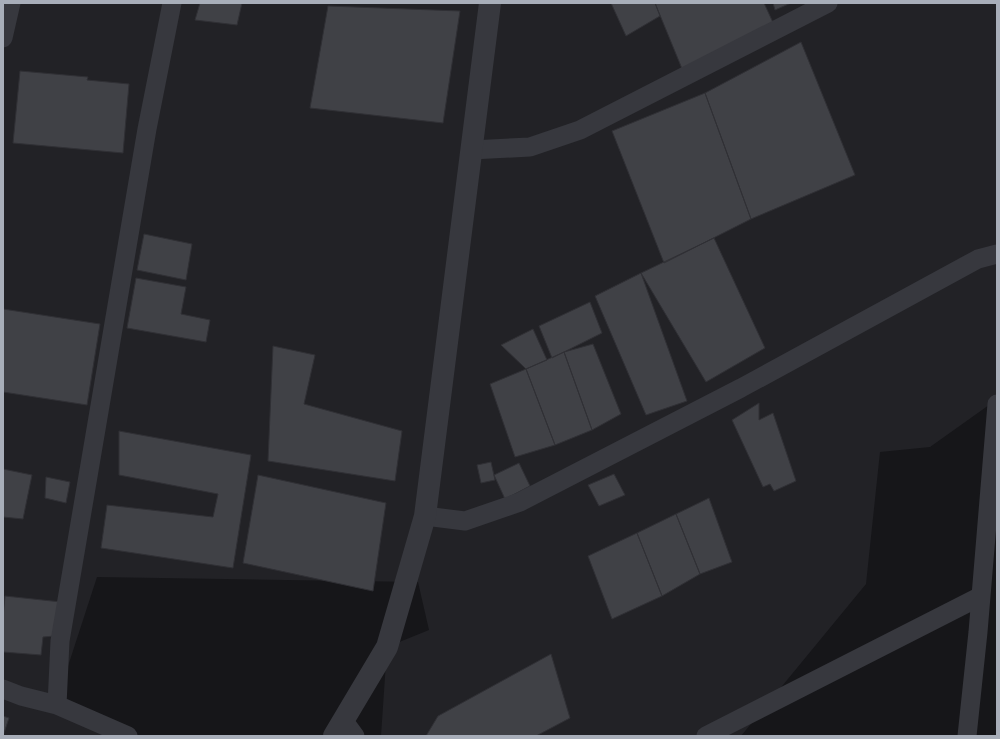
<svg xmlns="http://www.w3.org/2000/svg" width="1000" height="739" viewBox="0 0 1000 739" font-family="'Golos Text',sans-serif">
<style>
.built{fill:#222226}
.building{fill:#404146;stroke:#303035}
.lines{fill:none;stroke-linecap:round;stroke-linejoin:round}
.minor{stroke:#37383e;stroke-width:19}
.tertiary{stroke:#37383e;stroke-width:22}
</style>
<rect width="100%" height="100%" fill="#161619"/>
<!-- built -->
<path class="built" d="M3,3H997V406L989,405L930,447L880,452L866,584L741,736H381L387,647L429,630L418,582L97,577L57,700L123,736H3Z"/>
<!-- building -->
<path class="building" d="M200,3H242L237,25L195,20Z
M611,3H655L660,16L626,36Z
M655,3H764L776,29L685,76Z
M773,3H791L775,10Z
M328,6L460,11L443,123L310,108Z
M801,42L855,175L751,219L705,93Z
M20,71L88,77L87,80L129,84L123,153L13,143Z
M705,93L751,219L664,263L612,131Z
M144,234L192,244L186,280L137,270Z
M714,238L765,348L706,382L641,273Z
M641,273L687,401L646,415L595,296Z
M136,278L186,287L181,314L210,320L206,342L127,328Z
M590,302L602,333L552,358L539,326Z
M3,309L100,324L87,405L3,392Z
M533,329L547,360L526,369L501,345Z
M593,344L621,414L592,430L564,352Z
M273,346L315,355L304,404L402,431L395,481L268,461Z
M564,352L592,430L555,445L526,369Z
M526,369L555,445L515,457L490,384Z
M759,403V420L773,413L796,481L774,491L770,484L763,487L732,420Z
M119,431L251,455L233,568L101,548L107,505L213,517L218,494L119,475Z
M491,462L495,480L481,483L477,465Z
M519,463L530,486L505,499L494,475Z
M3,469L32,475L23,519L3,517Z
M614,474L625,495L599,506L588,485Z
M258,475L386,503L373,591L243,563Z
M46,477L70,482L66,503L45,498Z
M709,498L732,562L700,574L676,514Z
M676,514L700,574L662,596L637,533Z
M637,533L662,596L612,619L588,556Z
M5,596L61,602L55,636L43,637L41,655L3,652V617Z
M551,654L570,718L536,736H426L438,716Z
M3,716L9,718L3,736Z"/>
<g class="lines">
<!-- minor -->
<path class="minor" d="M3,38L11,3
M471,150L530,147L580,130L828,3
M425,516L465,521L520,502L741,388L978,259L997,254
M3,689L21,696L57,705L128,736
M57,705L60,641L147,129L172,3
M344,721L355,736
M706,736L981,596
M967,736L978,632L997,404"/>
<!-- tertiary -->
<path class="tertiary" d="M334,736L387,647L425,516L490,3"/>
</g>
<!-- border -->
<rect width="1000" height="739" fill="none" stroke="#a8aeb9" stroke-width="8"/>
</svg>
